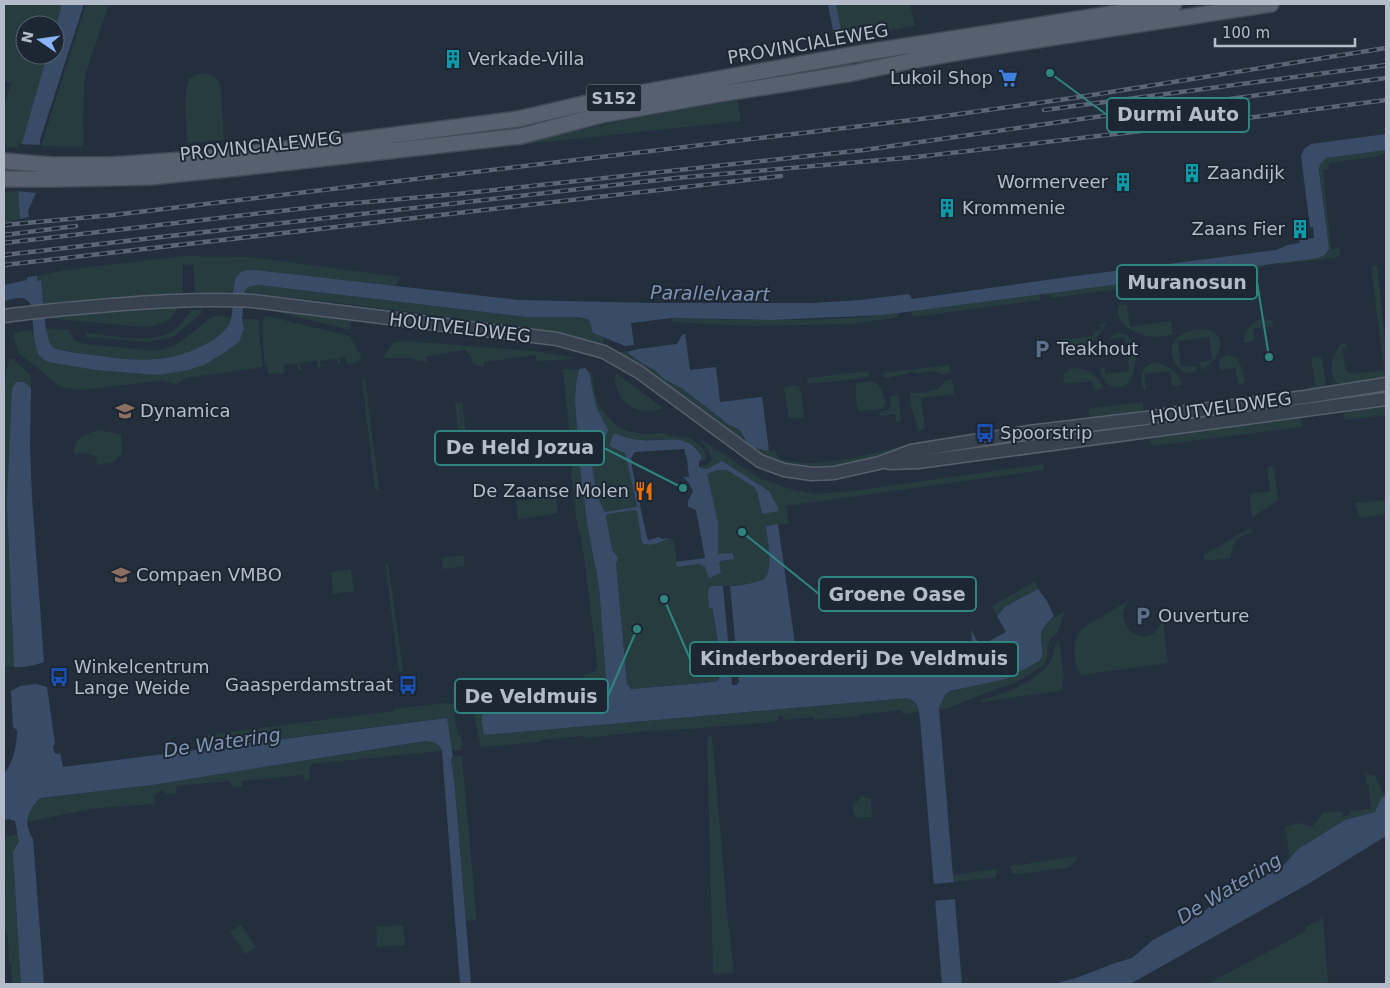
<svg xmlns="http://www.w3.org/2000/svg" width="1390" height="988" viewBox="0 0 1390 988" font-family="'DejaVu Sans',sans-serif">
<style>
.green{fill:#263c3f}
.water{fill:#394c67}
.pier{fill:#242f3e}
.lines{fill:none;stroke-linecap:round;stroke-linejoin:round}
.tertiary-casing{stroke:#565f6c;stroke-width:15}
.primary-casing{stroke:#414a57;stroke-width:18}
.tertiary{stroke:#38414e;stroke-width:12}
.primary{stroke:#56606e;stroke-width:15}
.rail-casing{stroke:#5a6575;stroke-width:4.5}
.rail{stroke:#1d2633;stroke-width:2.5;stroke-dasharray:8;stroke-linecap:butt}
.labels{text-anchor:middle;stroke-width:4;stroke-linejoin:round;paint-order:stroke}
.shield{fill:#1d2633;stroke:#878f9c;stroke-width:1}
.shield-label{font-size:16px;font-weight:bold;fill:#b4bcc9}
.street-label{font-size:18px;fill:#b4bcc9;stroke:#1d2633}
.poi-label{font-size:18px;fill:#b4bcc9;stroke:#1d2633;text-anchor:start}
.water-label{font-size:19px;font-style:italic;fill:#7c92b1;stroke:#1d2633}
.leader{fill:none;stroke:#308480;stroke-width:2}
.callout-dot{fill:#308480;stroke:#1d2633;stroke-width:2}
.callout{fill:#1d2633;stroke:#308480;stroke-width:2}
.callout-label{font-size:19px;text-anchor:middle;font-weight:bold;fill:#b4bcc9}
</style>
<rect width="100%" height="100%" fill="#242f3e"/>
<!-- green -->
<path class="green" d="M4,4H62L55,29V25H25V55H47L22,143V148L4,147V108L11,83L4,81Z
M86,4H109L86,72L84,85L83,147L41,146Z
M831,4H910L915,26L838,39Z
M200,73C207,74 214,74 218,81C223,90 223,128 224,140L187,143C187,121 182,100 189,79Z
M737,100L741,121L508,146L635,118Z
M1386,150V154H1381L1380,156L1329,163L1328,169L1323,170L1331,249L1340,248V253L1339,256L1334,258L1280,264L1279,262L1324,256L1328,252L1319,163L1326,158Z
M13,191H18L20,219L4,224V192Z
M183,256L251,257L401,277L395,286L255,270L244,271L233,285L234,291L226,292H195L193,265L183,264V293L51,304L44,305L41,281H37V276L66,270Z
M1265,264L1263,267L1248,270V272L1179,281L1178,277L1159,279V284L1051,298L1050,295L1044,296L1043,293Z
M1371,266H1377L1386,350V379L1349,384H1337C1327,370 1332,355 1342,344L1345,343L1348,347L1342,348L1346,371L1352,374L1384,370Z
M259,285L527,317H580L589,320L593,333L604,338L603,342L606,348L563,337L419,313L245,292V290L249,287Z
M1041,293L1040,300L912,317L911,311Z
M1127,304L1130,327L1171,321L1173,334C1165,336 1157,338 1148,336C1133,334 1113,322 1119,305Z
M179,305C172,321 162,325 145,327L44,318L61,315Z
M267,308L351,321L350,330L264,309Z
M191,310H202L201,314L174,336L149,342L88,337L85,335V333C109,335 153,345 173,331C181,325 186,318 191,310Z
M898,313L899,317L851,324L752,326L672,322V318C746,320 824,323 898,313Z
M214,316H223L232,319V320C216,347 178,360 148,361C134,361 119,358 105,357C88,354 72,352 55,349C49,344 46,336 46,328L69,330L75,341L85,344L156,351L174,346L183,340L205,322Z
M266,316L350,336L362,358L354,363L347,364L346,357L340,358V365H338L337,359L320,361L321,367L318,368L317,361L300,363L301,370H298L297,363L284,365L285,373L268,374L267,366H265L263,347V318Z
M1265,318L1266,321L1272,320L1273,326L1253,329L1254,341L1243,343C1245,329 1252,321 1265,318Z
M242,319H255L259,321L260,343L263,367L187,378L177,384L160,381L81,390L65,388L58,385L20,354L18,352L13,333L27,330L34,332L36,345L158,375L244,328Z
M1106,323C1098,340 1086,351 1067,354L1066,351L1060,352L1059,340L1094,336V332L1101,330L1100,324Z
M1200,329C1232,329 1221,360 1201,370L1200,362L1212,360L1209,337L1178,341L1181,367L1197,366V371C1193,372 1189,374 1185,372C1180,371 1176,365 1174,361C1165,340 1183,332 1200,329Z
M1117,333C1149,333 1136,401 1110,385C1104,382 1101,375 1100,368H1105L1106,374L1129,371L1125,337L1109,339Z
M405,341L534,351L578,358C564,360 551,360 537,361L535,355L484,362V367L472,364L471,357L465,350L427,356V361H419L411,358H384V356L394,342Z
M626,351L643,364L655,370L664,379L683,389L728,424L740,430L747,442L755,448L769,451L775,450L779,459C822,472 881,450 924,441C934,439 945,437 955,436L956,441L910,447L852,464L829,468L810,470L770,461L619,353Z
M1227,355C1241,356 1243,371 1245,383L1238,384L1235,368L1220,370L1219,360Z
M1319,357L1322,359L1326,385L1323,390L1310,393L1309,387L1315,385L1311,358Z
M9,359H13L31,376V388L28,385L12,388V632L14,667L4,666V400L6,373Z
M1152,363C1166,362 1177,372 1183,385L1172,386L1170,371L1144,374L1146,389L1144,390C1140,378 1140,369 1152,363Z
M949,365L950,373L942,374L932,371L919,373L909,372L906,374L884,378L883,373Z
M585,368L592,373L595,395L601,409L617,426L627,431L642,434L664,433L671,436L686,437L691,439L701,446L706,455L704,461L699,462L697,449C680,435 657,441 636,440C629,439 621,436 614,433L625,453L637,506L636,507L605,512C594,493 593,469 590,447L608,430L596,406L589,373Z
M1074,368C1089,369 1098,375 1103,389L1094,390L1092,381L1064,384L1063,373L1069,372L1068,369Z
M572,369L579,370L576,383L575,402L580,468L588,529L599,586L606,679L602,685L594,689L485,713L482,715V724L484,735L907,698C914,701 919,703 919,712L903,714L901,710L859,715V716L815,720L813,717L783,720V716H778V721L765,723L673,730L647,731L585,738L584,736L540,740L539,742L481,747L472,705C490,701 503,688 521,686L522,690L585,682L584,675L594,672L597,669V661L581,534L578,532L571,471L573,467L565,388L562,370Z
M868,371L869,376L865,378L808,384L807,378Z
M616,373L663,408C642,417 620,406 616,385C615,380 614,377 616,373Z
M952,379L954,394L921,398L925,429L918,430L911,406L910,394L911,393C921,393 933,393 941,386C945,381 945,381 952,379Z
M362,380H365L379,489L375,490Z
M871,381C879,383 882,389 883,396L885,398L886,404L884,407L882,409L858,411C856,402 854,392 857,383Z
M795,385L800,387L804,414L803,418H789L788,415L784,387Z
M1301,390V394L1090,422L1088,409L1142,402L1144,411Z
M897,395L899,397L901,421L896,422L895,414L879,416L880,412C883,410 887,411 890,408L891,396Z
M462,402L468,447H460L455,403Z
M1386,406V415L1344,420L1343,412Z
M1301,418L1302,427L1152,446L1149,440L1162,436Z
M98,430L121,434L122,453L113,463L97,465L96,456L84,453L74,454C74,437 84,435 98,430Z
M697,437L761,479L791,489L815,494L852,491L1044,464L1043,470L786,506L789,524L768,525L766,526C767,538 774,568 766,577C758,586 724,586 712,586C712,594 711,602 712,610C715,629 724,663 718,681L704,683L631,689L627,684L616,564L618,557L612,550L606,516L608,514L634,510L637,511L642,543L660,542L670,538L675,543L677,567L699,564L706,567L709,577L721,561L733,560L718,554V522L706,474L717,470H727L754,487L757,492L761,513L769,491L722,461L707,469H705L699,466L706,465L712,460C710,451 703,443 697,437Z
M1274,466L1278,500L1252,518L1249,494L1270,491L1267,467Z
M556,496L558,513L518,519L516,501Z
M1386,500V514L1360,518L1355,503Z
M1251,527L1252,533C1238,534 1230,544 1231,558L1204,561V555Z
M463,555L465,566L443,569L441,558Z
M385,563H388L403,671H399Z
M351,569L354,591L333,594L331,572Z
M1035,581L1038,589L1006,606L997,616L992,606Z
M1133,598C1129,601 1125,605 1124,610C1119,627 1139,644 1154,633C1158,629 1160,624 1163,620L1168,663L1080,675C1073,660 1071,639 1084,627Z
M1064,613L1057,634L1051,638L1048,646L1047,657L1044,665L1017,682L994,690L946,709L940,710L939,708L945,695L950,691L1006,679L1041,641C1041,626 1051,617 1064,613Z
M1059,641L1064,678L1062,689L1058,691L981,702V700C1003,694 1036,682 1050,662C1055,655 1052,647 1059,641Z
M447,703L455,705L458,713L454,714L458,736H461L463,744L461,745V750H452L446,718L207,748L206,735L394,711V709Z
M712,736L728,921L734,973L713,974L707,737Z
M425,741C434,742 438,742 442,751L312,764L309,767C310,774 312,779 305,782L303,775L242,781V786L232,787L230,781L176,786L177,793L167,794L162,789L153,797L156,802L152,804L90,809L27,822C27,813 33,805 40,798L152,785Z
M462,756L476,913V920L466,921L455,789L451,757Z
M1366,774L1375,776L1384,795L1375,812L1345,820L1337,825L1298,849L1289,859L1286,826L1302,823L1312,827L1323,813L1342,811L1343,816L1350,815V811L1370,809L1371,807L1368,784L1366,783Z
M862,795L868,799H871L872,817L855,818L854,812L852,808Z
M18,834L19,842L18,925L21,984H12L11,963H9L8,934L4,930V892H6L4,866V837Z
M1079,856L1070,867L1066,868L1020,874L1012,873L1010,866Z
M996,869V876L992,878L953,882V875Z
M1323,918L1328,980L1327,984H1208L1306,931V927Z
M241,925L256,947L245,954L230,932Z
M403,925L405,945L377,947L376,927Z"/>
<!-- water -->
<path class="water" d="M62,4H84L40,140L36,193L28,211L29,217L20,219L18,191L22,143L47,55H55V29Z
M828,4H836L842,35L834,36Z
M1386,134V150L1326,158L1320,164L1319,170L1329,249L1325,255L1318,258L883,315L772,320L672,318L631,323L634,345L625,346L593,333L589,320L580,317H527L259,285L249,287L245,290L242,319L244,328L239,342L222,354L204,365L188,370L158,375L96,370L49,362C45,360 42,359 39,355C33,343 33,319 31,305C25,294 15,299 4,301V285L27,280V277L37,276V281L41,280L46,330L50,344L55,349C70,352 85,354 100,356C138,361 169,364 204,345C213,341 222,334 228,326C238,313 226,276 244,271C247,270 252,270 255,270L519,300L652,303H814L861,300L909,294L912,299L1068,277L1276,250L1288,245L1300,243L1299,240L1314,238L1313,227H1310L1301,156L1304,149L1311,144Z
M685,334L690,370L716,367L720,402L762,397L769,451L755,448L747,442L740,430L728,424L683,389L664,379L655,370L643,364L627,352L638,349L677,344L682,335Z
M585,368L589,373L596,406L608,430L603,443L595,441L590,447C593,469 594,493 605,512L636,507L637,506L625,453L609,446L614,433C620,435 626,438 633,439C658,445 688,428 702,458L699,461V467L705,469H707L722,461L769,491L778,508V511L762,514L757,492L754,487L727,470H717L707,474L718,522V554L732,553L734,559L721,561L719,564L721,573L709,578L705,567L699,564L677,567L676,562L705,558L696,510L692,508L688,507V501L693,491L689,483L683,477H689L687,459L684,449L635,452L631,458L632,467L647,538L648,540L659,537L662,539L670,538C661,542 652,547 642,543L637,511L634,510L608,514L606,516L612,550L618,557L616,564L627,684L631,689L704,683L718,681C724,665 715,625 712,608H709L708,592L709,588L712,586H723L732,685H737L739,682L730,586C738,586 760,583 765,578C774,570 767,538 766,526L778,524L798,665C799,673 801,675 808,677L917,662L925,677L948,664V656C967,653 975,654 971,630L980,646L1006,632L997,616L1006,606L1038,589L1047,601L1054,616C1048,622 1041,628 1041,637C1040,647 1046,652 1039,661L1006,679L950,691L945,695L939,708L962,984H942L920,719C918,707 920,703 907,698L484,735L482,724V715L485,713L594,689L602,685L606,679L599,586L588,529L580,468L575,402L576,383L579,369Z
M16,382H24L31,388L30,448L32,498L44,662C35,665 24,668 14,667L7,503L12,388Z
M36,684L47,687L55,744L53,746L54,752L56,754L60,753L63,767L447,718L453,757L451,758L455,789L471,984H460L442,751C438,742 434,742 425,741L152,785L40,798C27,812 23,822 33,839L44,984H21L13,852L19,842L15,821L9,819L4,820V774C14,761 17,745 17,730L13,727L11,691L20,686Z
M1386,794V836L1308,884L1130,984H1054L1076,978L1115,963L1132,958L1153,940L1194,918L1206,910L1217,899L1246,884L1282,867L1298,849L1337,825L1345,820L1375,812L1381,799Z"/>
<!-- pier -->
<path class="pier" d="M19,144L42,145L38,193L15,191Z
M956,882L957,899L932,901L931,884Z"/>
<g class="lines">
<!-- tertiary casing -->
<g class="tertiary-casing">
<path id="tertiary" d="M4,316C39,311 75,308 111,305C158,301 205,298 253,301L557,339L604,352L639,372L760,461L784,470L812,474L834,473L879,463L911,451L936,447L1029,432L1146,418L1185,412L1305,397L1386,384
M889,463L918,462L1386,399"/>
</g>
<!-- primary casing -->
<g class="primary-casing">
<path id="primary" d="M4,161L52,165H111L182,160L242,155L518,119L596,101L862,53L1174,4
M4,179H57L150,177L247,167L521,136L601,115L713,95L853,73L910,61L972,50L1271,4"/>
</g>
<!-- tertiary -->
<use href="#tertiary" class="tertiary"/>
<!-- primary -->
<use href="#primary" class="primary"/>
<!-- rail casing -->
<g class="rail-casing">
<path id="rail" d="M1044,110L1386,65
M4,225L113,215L937,117L1073,98L1386,48
M4,235L76,226
M4,243L332,205L457,194L864,150L1088,118L1386,78
M4,255L676,178L916,157L1193,125L1386,100
M4,265L781,176"/>
</g>
<!-- rail -->
<use href="#rail" class="rail"/>
</g>
<!-- icons -->
<defs>
<g id="building-bare" transform="scale(1.5)"><path d="M-4-6H4V6H1V3H-1V6H-4ZM-2.5-4.3h1.7v1.8h-1.7ZM.8-4.3h1.7v1.8H.8ZM-2.5-1h1.7V.8h-1.7ZM.8-1h1.7V.8H.8Z" fill="#0f9aa8" stroke="#1d2633" stroke-width="2.5" paint-order="stroke"/></g>
<g id="supermarket-bare" transform="scale(1.5)"><path d="M-6-5.5h2.5l.6 2H6L4.5 2H-2.5L-4.4-4H-6ZM-1.5 3.2a1.3 1.3 0 1 0 .1 0ZM3 3.2a1.3 1.3 0 1 0 .1 0Z" fill="#3f7fe0" stroke="#1d2633" stroke-width="2.5" paint-order="stroke"/></g>
<g id="parking-bare" transform="scale(1.5)"><path d="M-3.5-5.5H1a3.5 3.5 0 0 1 0 7H-1V5.5H-3.5ZM-1-3.4V-.6H.8a1.4 1.4 0 0 0 0-2.8Z" fill="#5c6f8a" stroke="#1d2633" stroke-width="2.5" paint-order="stroke"/></g>
<g id="school-bare" transform="scale(1.5)"><path d="M0-5L7-2L0 1L-7-2ZM-4 1L0 2.5L4 1V4Q0 6-4 4Z" fill="#8d6e63" stroke="#1d2633" stroke-width="2.5" paint-order="stroke"/></g>
<g id="bus-bare" transform="scale(1.5)"><path d="M-5-6H5V4H4V6H2V4H-2V6H-4V4H-5ZM-3.5-4V0h7V-4ZM-3.5 1.2v1.5H-2V1.2ZM2 1.2v1.5H3.5V1.2Z" fill="#1a4fb4" stroke="#1d2633" stroke-width="2.5" paint-order="stroke"/></g>
<g id="restaurant-bare" transform="scale(1.5)"><path d="M-5-6h1v4h1v-4h1v4h1v-4h1v5L-1.5 .5V6h-2V.5L-5-1ZM5-6V6H3V1.5H1.5Q1.5-4 5-6Z" fill="#e8710a" stroke="#1d2633" stroke-width="2.5" paint-order="stroke"/></g>
</defs>
<g fill-rule="evenodd">
<use href="#building-bare" x="453" y="59"/>
<use href="#supermarket-bare" x="1008" y="78"/>
<use href="#building-bare" x="1192" y="173"/>
<use href="#building-bare" x="1123" y="182"/>
<use href="#building-bare" x="947" y="208"/>
<use href="#building-bare" x="1300" y="229"/>
<use href="#parking-bare" x="1042" y="349"/>
<use href="#school-bare" x="125" y="411"/>
<use href="#bus-bare" x="985" y="433"/>
<use href="#restaurant-bare" x="644" y="491"/>
<use href="#school-bare" x="121" y="575"/>
<use href="#parking-bare" x="1143" y="616"/>
<use href="#bus-bare" x="59" y="677"/>
<use href="#bus-bare" x="408" y="685"/>
</g>
<g class="labels">
<!-- shield labels -->
<rect class="shield" x="586.5" y="84.5" width="55" height="27" rx="4"/>
<g class="shield-label">
<text x="614" y="104">S152</text>
</g>
<!-- street labels -->
<g class="street-label">
<text transform="translate(808 44) rotate(-10)" y="6">PROVINCIALEWEG</text>
<text transform="translate(261 146) rotate(-6)" y="6">PROVINCIALEWEG</text>
<text transform="translate(460 328) rotate(7)" y="6">HOUTVELDWEG</text>
<text transform="translate(1221 408) rotate(-8)" y="6">HOUTVELDWEG</text>
</g>
<!-- poi labels -->
<g class="poi-label">
<text x="468" y="65">Verkade-Villa</text>
<text x="993" y="84" text-anchor="end">Lukoil Shop</text>
<text x="1207" y="179">Zaandijk</text>
<text x="1108" y="188" text-anchor="end">Wormerveer</text>
<text x="962" y="214">Krommenie</text>
<text x="1285" y="235" text-anchor="end">Zaans Fier</text>
<text x="1057" y="355">Teakhout</text>
<text x="140" y="417">Dynamica</text>
<text x="1000" y="439">Spoorstrip</text>
<text x="629" y="497" text-anchor="end">De Zaanse Molen</text>
<text x="136" y="581">Compaen VMBO</text>
<text x="1158" y="622">Ouverture</text>
<text x="74" y="673">Winkelcentrum<tspan x="74" dy="21">Lange Weide</tspan></text>
<text x="393" y="691" text-anchor="end">Gaasperdamstraat</text>
</g>
<!-- water labels -->
<g class="water-label">
<text transform="translate(710 293) rotate(1)" y="7">Parallelvaart</text>
<text transform="translate(222 742) rotate(-8)" y="7">De Watering</text>
<text transform="translate(1229 888) rotate(-31)" y="7">De Watering</text>
</g>
</g>
<!-- callouts -->
<path class="leader" d="M1050 73L1107 115M1269 357L1257 282M683 488L604 448M742 532L819 594M664 599L690 659M637 629L608 696"/>
<g class="callout-dot">
<circle cx="1050" cy="73" r="5"/>
<circle cx="1269" cy="357" r="5"/>
<circle cx="683" cy="488" r="5"/>
<circle cx="742" cy="532" r="5"/>
<circle cx="664" cy="599" r="5"/>
<circle cx="637" cy="629" r="5"/>
</g>
<g class="callout">
<rect x="1107" y="98" width="142" height="34" rx="5"/>
<rect x="1117" y="265" width="140" height="34" rx="5"/>
<rect x="435" y="431" width="169" height="34" rx="5"/>
<rect x="819" y="577" width="157" height="34" rx="5"/>
<rect x="690" y="642" width="328" height="34" rx="5"/>
<rect x="455" y="679" width="153" height="34" rx="5"/>
</g>
<g class="callout-label">
<text x="1178" y="121">Durmi Auto</text>
<text x="1187" y="289">Muranosun</text>
<text x="520" y="454">De Held Jozua</text>
<text x="897" y="601">Groene Oase</text>
<text x="854" y="665">Kinderboerderij De Veldmuis</text>
<text x="531" y="703">De Veldmuis</text>
</g>
<!-- border -->
<rect width="1390" height="988" fill="none" stroke="#b4bcc9" stroke-width="10"/>
<!-- north arrow -->
<g transform="translate(40 40) rotate(283)"><circle r="24" fill="#1d2633" stroke="#59626f"/>
<path d="M0-4L9 19L0 12L-9 19Z" fill="#8ab4f8"/>
<text y="-8" font-size="14" font-weight="bold" text-anchor="middle" fill="#b4bcc9">N</text>
</g>
<!-- scale -->
<path d="M1215 38v8h140v-8" fill="none" stroke="#b4bcc9" stroke-width="2.5"/>
<text x="1222" y="38" font-size="15" fill="#b4bcc9" stroke="#1d2633" stroke-width="4" paint-order="stroke">100 m</text>
</svg>
